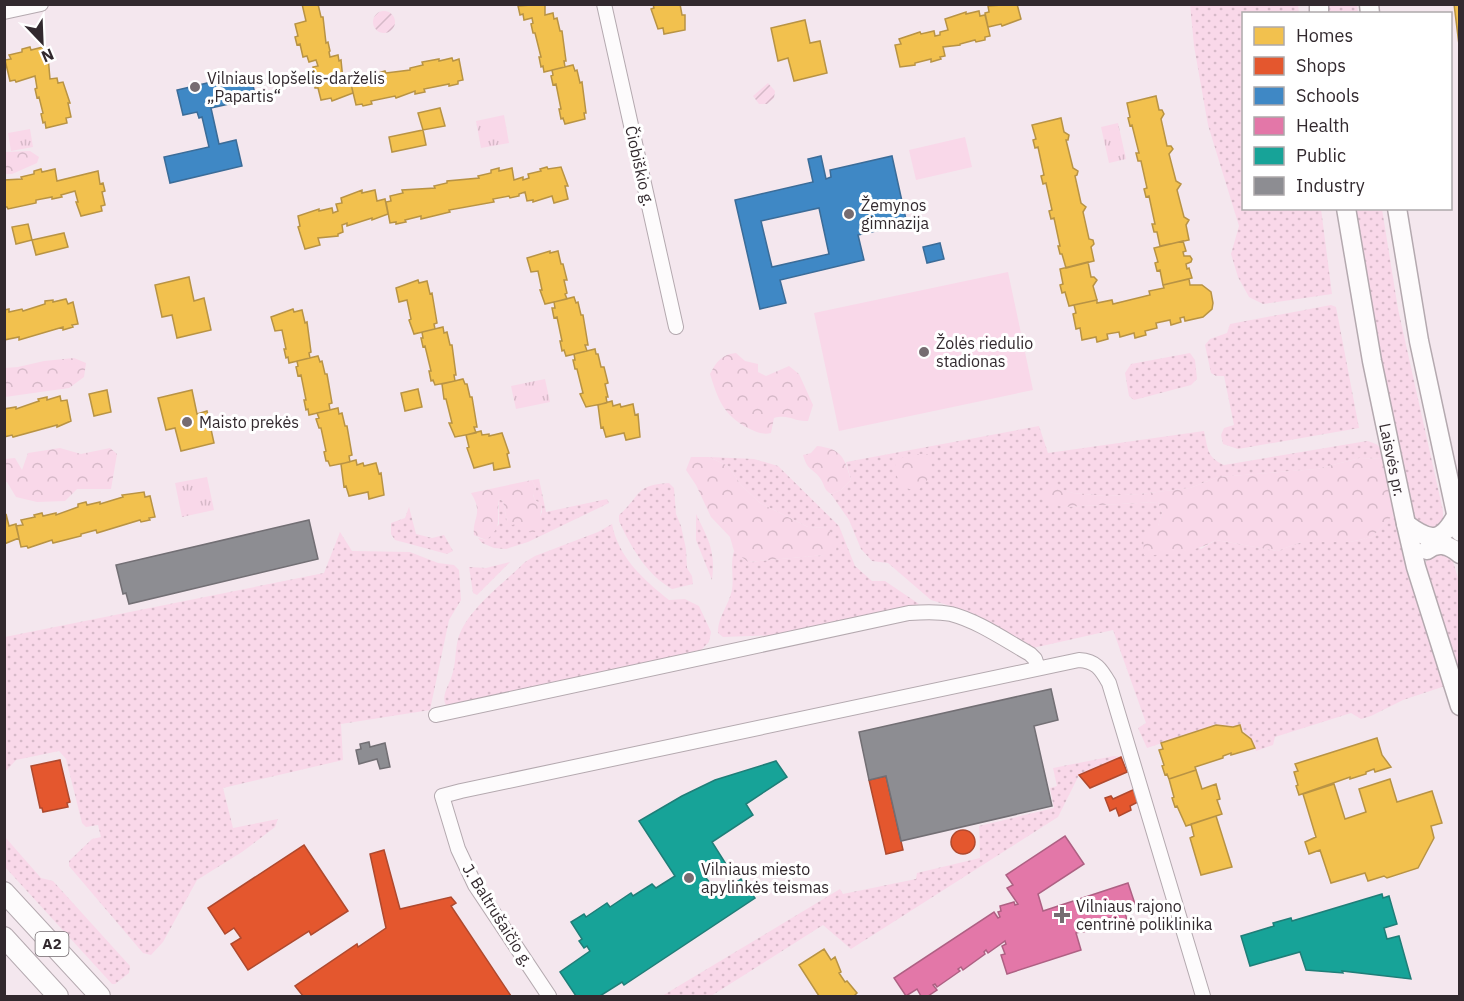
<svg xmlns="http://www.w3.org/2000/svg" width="1464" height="1001" viewBox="0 0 1464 1001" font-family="'IBM Plex Sans',sans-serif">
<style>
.grass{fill:url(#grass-dots)}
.forest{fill:url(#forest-crowns)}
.park{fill:url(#park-tufts)}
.garden{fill:url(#garden-furrows)}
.pitch{fill:#f9d8e9}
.homes{fill:#f2c14e;stroke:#b89344;stroke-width:1.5}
.shops{fill:#e4572e;stroke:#af492e;stroke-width:1.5}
.schools{fill:#3f88c5;stroke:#3b6c98;stroke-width:1.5;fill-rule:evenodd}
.health{fill:#e377a8;stroke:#ae6083;stroke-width:1.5}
.public{fill:#17a398;stroke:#1f7e78;stroke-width:1.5}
.industry{fill:#8d8d92;stroke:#726f74;stroke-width:1.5}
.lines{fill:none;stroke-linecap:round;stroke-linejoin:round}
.minor-casing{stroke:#b4a9af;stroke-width:16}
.major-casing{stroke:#b4a9af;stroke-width:21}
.highway-casing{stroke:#b4a9af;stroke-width:22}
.minor{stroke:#fdfbfc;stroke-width:14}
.major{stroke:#fdfbfc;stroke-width:18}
.highway{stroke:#fdfbfc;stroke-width:20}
.poi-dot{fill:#766c71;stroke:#fff;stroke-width:2}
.labels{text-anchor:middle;stroke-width:6;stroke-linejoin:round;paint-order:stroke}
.shield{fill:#fff;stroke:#70696d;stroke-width:1.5}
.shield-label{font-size:15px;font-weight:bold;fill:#32292e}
.poi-label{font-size:16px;fill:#32292e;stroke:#fff;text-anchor:start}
.street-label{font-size:16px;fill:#32292e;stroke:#fff}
</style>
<defs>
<pattern id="grass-dots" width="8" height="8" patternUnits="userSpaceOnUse" patternTransform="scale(1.5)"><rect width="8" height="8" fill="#f9d8e9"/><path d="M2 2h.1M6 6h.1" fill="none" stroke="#d6b9c8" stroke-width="1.8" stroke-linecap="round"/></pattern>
<pattern id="forest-crowns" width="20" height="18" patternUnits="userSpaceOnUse" patternTransform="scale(1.5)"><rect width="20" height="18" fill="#f9d8e9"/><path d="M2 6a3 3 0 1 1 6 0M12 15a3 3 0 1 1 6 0" fill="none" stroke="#d6b9c8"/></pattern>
<pattern id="park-tufts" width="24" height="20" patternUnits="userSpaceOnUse" patternTransform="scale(1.5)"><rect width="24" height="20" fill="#f9d8e9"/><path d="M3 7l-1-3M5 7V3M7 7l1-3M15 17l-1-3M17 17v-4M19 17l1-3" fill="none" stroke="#d6b9c8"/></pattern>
<pattern id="garden-furrows" width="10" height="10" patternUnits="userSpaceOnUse" patternTransform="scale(1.5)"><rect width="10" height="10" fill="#f9d8e9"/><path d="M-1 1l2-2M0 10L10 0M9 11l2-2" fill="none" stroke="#d6b9c8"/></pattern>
</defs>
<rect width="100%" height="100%" fill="#f4e7ee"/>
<!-- grass -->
<path class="grass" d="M1190,4L1298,5L1299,13L1244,14V208L1321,209L1332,294L1263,304L1249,297L1238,277L1231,254L1239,226L1208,125L1194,46Z
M1328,5H1357L1358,13H1329Z
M1355,209H1382L1398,309L1443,511V524L1439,528H1422L1413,517L1386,383Z
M1331,305L1336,307L1359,428L1238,449L1223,444L1221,435L1224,428L1234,425L1224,376H1216L1211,373L1205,345L1210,339L1227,333L1230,324Z
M1190,353L1195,360L1197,379L1191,385L1134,400L1129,396L1125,373L1131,364Z
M1039,426L1048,453L1204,431C1208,448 1206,457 1224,465L1367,441C1379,444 1382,447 1384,459L1360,458L1317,469L1218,477L1190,488L1140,494L1106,496L1073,493L1051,487L1038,494L1063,507L1158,502L1162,513L1158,526L1201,549L1216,540L1277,551L1302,542H1350L1372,537L1395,513L1445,686L1403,700L1371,716L1361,719L1351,713L1275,737L1273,745L1256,751C1253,740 1244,735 1240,725L1233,727L1216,725L1147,748L1138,728L1146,723L1113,630L1033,648L960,609L931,600L888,563L872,561L861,549L849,520L831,494L841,490L851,480L846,462Z
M709,457L754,459L778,466L839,526L855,566L872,581H885L919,604L781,635L723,637L718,633C717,618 729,605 732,590C734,577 730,564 734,551L749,562L824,555L827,528L808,527L760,503L741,485L728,466Z
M539,479L546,512L607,499L609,503L528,542L506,549L494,548L482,543L478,538L486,540L499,524V499L503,501L507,521L520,522L539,519L542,512L541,504L535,500L533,494L536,488L532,480Z
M669,483L674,488L676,514L681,526L686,549L687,568L692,576L693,584L672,589C646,574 631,547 619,521V515C642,495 634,485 669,483Z
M409,507L416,534L432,538L444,535L453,551L447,554L395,540L391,534V523L405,518Z
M696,514C708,539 716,551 712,580L696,540Z
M612,524C618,557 644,580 669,600L685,599L699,606L711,632L709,642L701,650L619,672L449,709C438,698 449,687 452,675C456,664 455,650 458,639C467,609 504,583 525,562L535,556L598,532Z
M340,532L352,551L410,552L438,563L454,565L459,570L461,600L449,620L430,710L341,724L343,760L223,788L233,828L278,819L275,827L242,852L197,880L163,942L151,955L143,953L69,866V861L92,839L101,837L98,825L86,827L82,823L66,759L59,751L16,760L5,772V637L324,573Z
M1431,553L1451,555L1460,585L1459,678L1426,571V562Z
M510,562L477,595L473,593L469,567L486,568Z
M1114,756L1121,757L1079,775L1058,817L851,949L823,925L711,996H662L840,889L843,894L916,879L917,873L980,858L979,826L1054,808L1050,788L1057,786L1053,768Z
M5,837L41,878L53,881L130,966L129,973L115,984H112L5,867Z"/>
<!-- forest -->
<path class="forest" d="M30,151L39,157L37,163L12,174H5V152Z
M736,353L745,361L758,364V372L766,376L789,366L799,374L813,405L808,421C793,422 790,414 774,418L771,433C763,435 756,432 748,428C723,415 718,399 710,374C716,362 722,354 736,353Z
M74,358L86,363L84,377L69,388L5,397V368L18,367L44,361Z
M817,446C842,449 844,457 851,480L841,490L831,494C823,489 825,485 820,478C812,467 808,472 803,455L811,453Z
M60,448L81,454L110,448L117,454L111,489H77L65,501L37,502L16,497L7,482H5V459L15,458L22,470L28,453Z
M911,454H929L933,473L918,491C898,488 896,479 895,461Z
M691,457H709L728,466L741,485L760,503L808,527L827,528L837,541L836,552L824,555L748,562L734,551L730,537L711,517L696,485L686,470Z
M1360,458L1384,459L1395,513L1372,537L1350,542H1302L1277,551L1216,540C1193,553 1171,555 1144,555L1143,533L1158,526L1162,513L1158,502L1063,507L1046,501L1037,493L1051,486L1073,493L1106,496L1140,494L1190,488L1218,477L1317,469Z
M532,480L536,488L533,495L535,500L541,504C542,512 539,519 539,527L533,534L524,529L520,523L512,525L507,521L503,501L499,499C496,518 504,526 486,540L474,535C472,518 484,514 471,493Z"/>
<!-- park -->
<path class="park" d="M504,115L509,143L481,148L476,121Z
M1118,123L1126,159L1109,163L1101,127Z
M30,129L33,147L11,151L8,133Z
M545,379L550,402L516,409L511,386Z
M207,477L214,510L182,517L175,483Z"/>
<!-- garden -->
<path class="garden" d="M373 22a11 11 0 1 1 22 0a11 11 0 1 1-22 0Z
M768,83L775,91L774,98L767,104H759L753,96Z"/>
<!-- pitch -->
<path class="pitch" d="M965,137L972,167L916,180L909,150Z
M1008,272L1033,390L839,431L814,313Z"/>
<!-- homes -->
<path class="homes" d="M302,4H318L321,17H323L326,43L328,42L330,51L329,52L330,57L338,55L339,61L341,60L343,80L350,79L353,93L332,101L331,98L321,100L318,88H315L314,80H316L313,67L318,66L316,60L309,62L307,56L303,57L300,44L297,45L295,37L298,36L295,24L306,21Z
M545,4V15L553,13L554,19L557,18L560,31H562L566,61H564L565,67L544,72L543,66L541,67L539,57H541L535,33H533L531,24L533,23L532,18L524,20L523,14L520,15L518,6Z
M653,4H680L682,15H685V30L664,34L663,28L658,29L651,9L654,8Z
M1017,4L1021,19L1002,26L1001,24L988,27L985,13L989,12L988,6Z
M1454,4H1460V53Z
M979,11L980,16L985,15L990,36L985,37V40L976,42L975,40L960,44V45L943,47L945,56L940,57L941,59L931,62V59L915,63V65L900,67L895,45L901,44L899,39L920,32L921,34L934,31L935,36L940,35V32L948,30L945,19L966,12V14Z
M805,20L810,43L820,41L827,73L794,81L788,58L778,61L771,28Z
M30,47L31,50L43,47L45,57L48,56L50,79L57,78L58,83L63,82L70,103H68L71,117L66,118L67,123L46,128L45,122L43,123L41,114L43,113L39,97L37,98L35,89L37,88L35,76L16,82L15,80L10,81L5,60L11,59L9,55L22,52V49Z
M452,58L453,61L459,59L463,80L458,81V84L449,86V84L424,89L425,92L415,94V91L396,98L395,96L371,101L372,104L363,106L362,104L356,105L351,84L357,83L356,80L385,71L386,73L410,70V68L423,65L422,62L439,59V61Z
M573,65L575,71L577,70L580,83L582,82L586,113H584L585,119L565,124L563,118L561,119L559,109H561L556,84L553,85L551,76L553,75L552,70Z
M1156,96L1159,110H1162L1164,114L1161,119L1167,146H1171L1173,149L1169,154L1176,181L1181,184L1177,190L1184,217L1189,220L1186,225L1189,240L1160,246L1157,232H1154L1152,224H1155L1149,196L1146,197L1144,189L1147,188L1141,161H1138L1136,153H1139L1132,125L1130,126L1128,118L1130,117L1127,103Z
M440,108L445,126L423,130L418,113Z
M1061,118L1064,132L1069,135L1068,140H1066L1073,168L1078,171L1077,175L1075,176L1081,203L1086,207L1083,212L1089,239L1093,240L1094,244L1091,247L1094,261L1066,268L1062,254H1060L1058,246H1060L1054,218L1051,219L1049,211L1052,210L1046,183L1043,184L1041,176L1044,175L1038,147L1035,148L1033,140L1036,139L1032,125Z
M423,130L426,145L392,152L389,137Z
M547,167L548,169L561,167L568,186H565L568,199L554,203L552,196L533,202V200L527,201L525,192L519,194V196L510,198L509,196L493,199L494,202L449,210L450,212L421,219V216L405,220L406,222L396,224V222L390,223L386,202L391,201L390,196L403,193L402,190L435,188L434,186L447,183V181L479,178L478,176L491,173V170L499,168V171L512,168L514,180L523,177V180L529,178L528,174L541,171L540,169Z
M41,169L42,172L55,169L57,181L98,171L100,184L103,183L105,191L102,192L105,205L101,206L102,211L81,216L76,202H78L75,191L61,195L62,197L52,199V197L36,200V203L8,209L7,207H4V180L22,179L21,177L34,174V171Z
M362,190V193L375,190L377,201L385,199L388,214L372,220V218L347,226V223L342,225L343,232L338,234V236L318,238L320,245L305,249L298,227L300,226L298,216L319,209V211L332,208L333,213L338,211L336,204L342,203L341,198Z
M28,224L32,240L16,244L12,227Z
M64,233L68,247L36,255L32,240Z
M1183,241L1186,251L1183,252L1184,256H1190L1192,259L1191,262L1186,264L1187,269L1189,268L1192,278L1163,285L1160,270L1157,271L1155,263L1158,262L1154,248Z
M550,251V253L558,251L561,264H563L567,280H564L567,293L565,294L567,299L545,304L540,290H542L538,271L531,272L527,258Z
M1088,262L1091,277H1094L1097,280L1093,286L1097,300L1069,306L1065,292L1062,293L1060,285L1063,284L1060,269Z
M189,277L194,301L204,298L211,330L177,338L172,315L162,317L155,285Z
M1189,279L1190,285H1202L1211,292L1213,303L1212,309L1203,317L1185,321L1184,317L1180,318L1181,322L1171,325L1170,320L1156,323L1157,328L1145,331L1146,335L1135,338L1134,333L1120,337L1119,332L1107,334L1108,339L1097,342L1096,337L1082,340L1080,328L1076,329L1073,314L1076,313L1074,305L1097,300V303L1112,300L1113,304L1150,295L1149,291L1164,288L1163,285Z
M418,280L419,283L427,281L430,294L432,293L437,323L434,324L435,329L414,334L409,320L411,319L407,300L399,302L396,288Z
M574,297L576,303L578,302L581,315H583L588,345H585L587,351L566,356L564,350L562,351L560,341H562L557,317L554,318L552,308H555L554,302Z
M66,299L68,304L73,302L78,324L72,325L73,327L63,330V327L19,340V337L4,340V310L9,309V312L22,309L23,311L45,304V301L53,300V302Z
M293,309L294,312L302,310L305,323L307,322L311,352L309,353L310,358L289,363L288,357L286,358L284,349H286L282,330L275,331L271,317Z
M443,327L444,333L447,332L450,345H452L456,375H454L455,381L435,385L433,380L431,381L429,371H431L425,346L423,347L421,338H423L422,332Z
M595,349L596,354H598L601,367H604L608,383L605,384L608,397H606L607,403L586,407L580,394L583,393L577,369H575L573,360H575L574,354Z
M318,356L320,362L322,361L325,374H327L332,403L329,404L330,410L309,415L308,409L306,410L304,400H306L301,375L298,376L296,367L298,366L297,361Z
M463,379L465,384H467L470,397H472L477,427H474L476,433L455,437L449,423H452L446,399H444L442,384Z
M418,389L422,407L405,411L401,393Z
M107,390L111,412L94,416L89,394Z
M192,390L197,414L207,411L214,443L181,451L175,428L166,430L158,398Z
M60,396L61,401L67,400L71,421L57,427V425L13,437L12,435L4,437V409L16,407V409L39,401L38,399L47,397V400Z
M612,401L613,406L620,404L621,407L633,404L635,415L638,414L640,437L626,440L624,433L606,437L603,427L601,428L598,405Z
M338,408L339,414L342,413L345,426H347L352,455L349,456L350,462L330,466L328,461H326L324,452L326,451L321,428H319L316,419L319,418L317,413Z
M481,431L482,435L489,434V436L502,433L509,453L507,454L510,467L494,470L493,463L474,468L467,448L469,447L466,435Z
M356,460L357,465L363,463L364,466L376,463L379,474L381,473L384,495L369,499L368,492L349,496L346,486L344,487L341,464Z
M144,492L145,497L150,496L155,517L149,518L150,520L141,522L140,520L97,533L96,530L81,534V536L53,543L52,540L28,548L27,546L21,547L16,526L23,525L21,520L35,517L34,515L42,513L43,516L56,513V515L78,507V504L86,502L87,505L100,502V504L123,497L122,495Z
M6,514L9,526L16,524L19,538L4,544Z
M1216,725L1233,727L1240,725L1242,732L1251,739L1255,748L1231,755V753L1223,756V758L1195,767L1196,770L1169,779L1167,774L1165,775L1162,766L1164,765L1159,750L1163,749L1161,743Z
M1377,738L1382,755L1391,767L1375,772L1374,769L1366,772V774L1350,779V777L1299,795L1296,786L1298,785L1294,772L1298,771L1295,764Z
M1196,770L1202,789L1216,784L1220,799L1217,800L1222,814L1186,826L1177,806L1175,807L1172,798L1174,797L1169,779Z
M1390,779L1397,802L1432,791L1442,823L1431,826L1434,838L1418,868L1387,878L1384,876L1368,881L1365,873L1331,883L1320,850L1309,854L1305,842L1316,837L1303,794L1334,784L1345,819L1366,812L1359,789Z
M1216,816L1232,867L1201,875L1190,838L1194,836L1191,824Z
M824,949L831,960L835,957L841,972L839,973L845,982L847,981L857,993L854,996H819L799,965Z"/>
<!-- shops -->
<path class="shops" d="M1121,757L1127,772L1090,788L1079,775Z
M60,760L70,802L67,803L68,807L43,812L42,808H40L31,766Z
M886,776L903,850L886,854L869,780Z
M1135,789L1140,801L1130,806L1131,810L1119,816L1116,808L1110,811L1105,798L1111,796L1113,799Z
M951 842a12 12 0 1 1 24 0a12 12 0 1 1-24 0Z
M304,845L348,911L311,935L309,931L248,970L231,944L241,938L239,935L234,928L225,934L208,908Z
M384,850L400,909L451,897L456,903L451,906L511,996H303L295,986L357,944L358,947L386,928L370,854Z"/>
<!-- schools -->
<path class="schools" d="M250,73L256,98L211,108L219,144L236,140L242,166L170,183L164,157L209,147L202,117L199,118L197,112L183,115L177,90Z
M821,156L826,179L831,177L830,170L892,156L907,224L858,235L864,260L780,280L786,303L760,309L735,200L813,182L808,159ZM819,208L829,254L772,267L761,221Z
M940,243L944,259L927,263L923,247Z"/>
<!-- health -->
<path class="health" d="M1065,836L1084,864L1038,894L1043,911L1128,883L1135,904L1123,908L1127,919L1112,924L1110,918L1107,919L1109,923L1083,932L1081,928L1079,929L1080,932L1076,933L1081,950L1007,974L1001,955L1005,954L1002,946L1006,944L1005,941L988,953L986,950L984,952L985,954L963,970L961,967L958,969L960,971L937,987L935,984L933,985L937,990L928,996H921L917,989L906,996L894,978L994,912L998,918L1000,917L998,912L1001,911L1000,906L1014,902L1015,905L1018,904L1007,888L1013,885L1006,875Z"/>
<!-- public -->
<path class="public" d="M776,761L787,777L746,804L753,815L712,842L726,864L706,878L711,884L714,882L719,889L716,891L718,895L741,879L755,898L624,985L622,982L600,996H576L560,972L590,951L587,946L584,948L579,941L582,939L571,922L584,914L586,917L607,903L610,907L631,893L633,896L652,884L656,888L675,876L639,821L682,796L715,780Z
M1382,894L1383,898L1389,896L1397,924L1384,928L1387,939L1399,936L1411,979L1342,971L1343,973L1306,970L1300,952L1250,966L1241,936L1274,926L1273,923L1291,918L1292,921Z"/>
<!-- industry -->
<path class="industry" d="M309,520L318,559L129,604L126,593L123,594L116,565Z
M1051,689L1058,720L1034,726L1052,806L901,841L886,776L869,780L859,732Z
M369,742L370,747L385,743L390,767L380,769L377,759L359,764L356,750L361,749L360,744Z"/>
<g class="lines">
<!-- minor casing -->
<g class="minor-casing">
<path id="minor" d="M604,4L676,327
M4,12L41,4
M436,715L909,613C922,612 937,611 951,614C978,621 1005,640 1030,654L1035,659L1038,668
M549,996L475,885L458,849L442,796L461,791L1079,660C1096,661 1101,669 1109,683L1203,996"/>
</g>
<!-- major casing -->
<g class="major-casing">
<g id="major">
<path d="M1319,4V14"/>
<path d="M1369,4L1370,14"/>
<path id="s1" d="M1346,208L1372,361L1406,524L1416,567L1460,706"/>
<path d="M1397,208L1419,341L1460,532"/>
<path d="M1406,524C1430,542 1441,543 1456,516"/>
<path d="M1427,550C1438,541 1449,545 1460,554"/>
</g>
</g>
<!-- highway casing -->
<g class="highway-casing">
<path id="highway" d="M4,892L100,996
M4,937L58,996"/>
</g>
<!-- minor -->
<use href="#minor" class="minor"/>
<!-- major -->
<use href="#major" class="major"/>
<!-- highway -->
<use href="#highway" class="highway"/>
</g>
<!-- markers -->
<g class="poi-dot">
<circle cx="195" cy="87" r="6"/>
<circle cx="849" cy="214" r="6"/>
<circle cx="924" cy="352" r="6"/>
<circle cx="187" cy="422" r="6"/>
<circle cx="689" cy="878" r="6"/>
<path d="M1059 906h6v6h6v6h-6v6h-6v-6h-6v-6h6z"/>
</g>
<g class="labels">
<!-- shield labels -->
<rect class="shield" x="35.5" y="932" width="33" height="24" rx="4.5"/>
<g class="shield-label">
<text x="52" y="949">A2</text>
</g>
<!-- poi labels -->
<g class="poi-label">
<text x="207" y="84">Vilniaus lopšelis-darželis<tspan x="207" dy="18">„Papartis“</tspan></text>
<text x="861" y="211">Žemynos<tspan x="861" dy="18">gimnazija</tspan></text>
<text x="936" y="349">Žolės riedulio<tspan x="936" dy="18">stadionas</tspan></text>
<text x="199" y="428">Maisto prekės</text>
<text x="701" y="875">Vilniaus miesto<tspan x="701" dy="18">apylinkės teismas</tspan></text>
<text x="1076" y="912">Vilniaus rajono<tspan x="1076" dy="18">centrinė poliklinika</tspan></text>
</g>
<!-- street labels -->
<g class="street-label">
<text transform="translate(640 166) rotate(77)" y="6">Čiobiškio g.</text>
<text dy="6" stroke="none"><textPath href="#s1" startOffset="256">Laisvės pr.</textPath></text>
<text transform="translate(498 915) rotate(58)" y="6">J. Baltrušaičio g.</text>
</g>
</g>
<!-- border -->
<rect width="1464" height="1001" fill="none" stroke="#32292e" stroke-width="12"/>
<!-- legend -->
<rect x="1242" y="12" width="210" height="198" fill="#ffffff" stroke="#ada9ab" stroke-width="1.5"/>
<rect x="1254" y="27" width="30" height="18" fill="#f2c14e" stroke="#ada9ab" stroke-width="1.5"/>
<text x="1296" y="42" font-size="18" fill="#32292e">Homes</text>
<rect x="1254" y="57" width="30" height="18" fill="#e4572e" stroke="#ada9ab" stroke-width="1.5"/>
<text x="1296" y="72" font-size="18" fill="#32292e">Shops</text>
<rect x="1254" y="87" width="30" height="18" fill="#3f88c5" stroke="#ada9ab" stroke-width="1.5"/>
<text x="1296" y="102" font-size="18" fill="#32292e">Schools</text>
<rect x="1254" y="117" width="30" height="18" fill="#e377a8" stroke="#ada9ab" stroke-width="1.5"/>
<text x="1296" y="132" font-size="18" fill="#32292e">Health</text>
<rect x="1254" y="147" width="30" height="18" fill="#17a398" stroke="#ada9ab" stroke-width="1.5"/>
<text x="1296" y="162" font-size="18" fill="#32292e">Public</text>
<rect x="1254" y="177" width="30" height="18" fill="#8d8d92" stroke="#ada9ab" stroke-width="1.5"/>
<text x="1296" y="192" font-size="18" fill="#32292e">Industry</text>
<!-- north arrow -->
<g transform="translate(42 42) rotate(157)" stroke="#ffffff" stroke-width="4.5" paint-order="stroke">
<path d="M0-4.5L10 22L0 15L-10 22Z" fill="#32292e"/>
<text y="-9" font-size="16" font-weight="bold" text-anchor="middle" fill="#32292e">N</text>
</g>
</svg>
